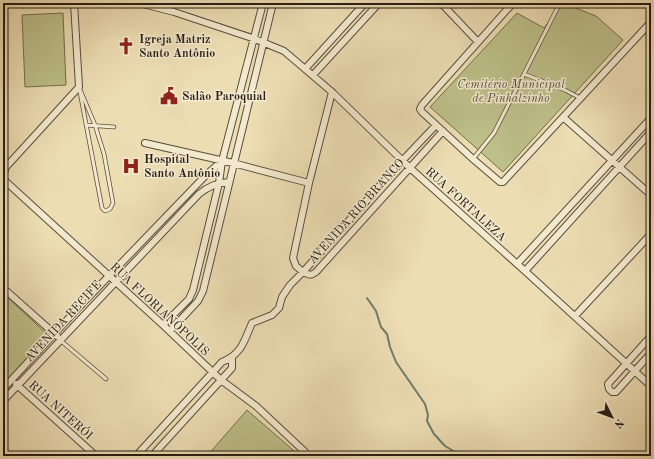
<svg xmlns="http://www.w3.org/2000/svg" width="654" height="459" viewBox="0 0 654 459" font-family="'Old Standard TT',serif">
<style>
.green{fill:#bdc089;stroke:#726e4e}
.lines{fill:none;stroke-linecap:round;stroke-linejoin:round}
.stream{stroke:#6c7d6c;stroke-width:2}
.service-casing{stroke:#584d3c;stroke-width:4.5}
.minor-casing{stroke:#584d3c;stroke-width:8}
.service{stroke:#f3e9ce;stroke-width:3}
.minor{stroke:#f3e9ce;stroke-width:6}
.labels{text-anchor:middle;stroke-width:3;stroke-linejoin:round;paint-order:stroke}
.poi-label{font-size:12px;font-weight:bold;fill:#271d14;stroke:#f3e9ce;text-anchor:start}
.park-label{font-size:12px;font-style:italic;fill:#544e37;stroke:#f3e9ce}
.street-label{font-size:12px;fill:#271d14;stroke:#f3e9ce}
</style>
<rect width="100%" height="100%" fill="#edddb3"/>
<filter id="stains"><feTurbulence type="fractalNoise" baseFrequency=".005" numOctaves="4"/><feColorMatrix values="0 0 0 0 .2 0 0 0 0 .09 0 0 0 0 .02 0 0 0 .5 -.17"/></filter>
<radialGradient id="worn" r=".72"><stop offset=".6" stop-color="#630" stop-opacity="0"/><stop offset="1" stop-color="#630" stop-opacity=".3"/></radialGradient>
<!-- green -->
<path class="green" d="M563,3L596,16L623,40L503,172L430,107L517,13L544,28Z
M63,13L66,85L25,87L22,15Z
M3,293L50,337L3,387Z
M247,410L300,456H207Z"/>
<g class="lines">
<!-- stream -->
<path class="stream" d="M367,298L376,311L381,327L387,334L390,347L396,362L425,404L428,415L427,421L434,434L445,446L462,456"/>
<!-- service casing -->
<g class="service-casing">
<path id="service" d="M524,74L565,90L580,98
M79,87L95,125L104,154L113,203L110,209L105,211L102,208Z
M86,125L114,127
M473,159L494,133L560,3
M60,340L106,379"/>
</g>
<!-- minor casing -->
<g class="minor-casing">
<path id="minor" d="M139,3L174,12L255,39L284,51L332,92L410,168L525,271L651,386
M441,3L478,42
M513,3L422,105L420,109L422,112L473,159L500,182H503L651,22
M650,3L651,4
M305,69L365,3
M313,75L379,3
M563,117L651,195
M436,125L402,161L303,272C309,275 311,276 316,272L443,131
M145,143L233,163L309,183
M3,176L6,167L79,87L74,3
M3,179L163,325L221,380L256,406L305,452
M517,264L651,118
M525,271L651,132
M3,288L57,336
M575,316L651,234
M163,325L189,299L193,290L219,183L222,161L263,3
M170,331L198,301L203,291L273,3
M651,336L608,384L609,389L612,392H616L651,353
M16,384L96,456
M3,389L80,306L207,174L222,161
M3,401L199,194C209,186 217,183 229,182
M136,456L222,362C242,354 244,341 252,323L272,315L279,308L282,297L290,285L303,272L296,266L293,258L309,183L332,92
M152,456L232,368V358"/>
</g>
<!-- service -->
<use href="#service" class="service"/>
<!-- minor -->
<use href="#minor" class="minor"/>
</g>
<!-- icons -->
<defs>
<g id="church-bare" transform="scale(1.38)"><path d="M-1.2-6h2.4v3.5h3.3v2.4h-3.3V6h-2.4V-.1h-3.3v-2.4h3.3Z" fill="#8f2418" stroke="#f3e9ce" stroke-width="2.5" paint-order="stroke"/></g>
<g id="civic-bare" transform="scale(1.38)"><path d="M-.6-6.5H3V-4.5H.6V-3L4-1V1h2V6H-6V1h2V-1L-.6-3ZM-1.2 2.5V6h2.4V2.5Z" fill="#8f2418" stroke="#f3e9ce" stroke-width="2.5" paint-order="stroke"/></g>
<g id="hospital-bare" transform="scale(1.38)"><path d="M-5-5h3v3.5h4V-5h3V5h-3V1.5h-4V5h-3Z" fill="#8f2418" stroke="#f3e9ce" stroke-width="2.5" paint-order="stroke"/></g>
</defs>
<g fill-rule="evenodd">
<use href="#church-bare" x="126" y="46"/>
<use href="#civic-bare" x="169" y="96"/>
<use href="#hospital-bare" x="131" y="166"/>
</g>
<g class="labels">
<!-- poi labels -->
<g class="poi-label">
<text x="139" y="43">Igreja Matriz<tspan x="139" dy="14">Santo Antônio</tspan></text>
<text x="182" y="100">Salão Paroquial</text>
<text x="144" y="163">Hospital<tspan x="144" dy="14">Santo Antônio</tspan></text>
</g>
<!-- park labels -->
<g class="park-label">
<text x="511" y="88">Cemitério Municipal<tspan x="511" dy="14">de Pinhalzinho</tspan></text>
</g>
<!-- street labels -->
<g class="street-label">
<text transform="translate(466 204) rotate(42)" y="4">RUA FORTALEZA</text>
<text transform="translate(356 211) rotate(-48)" y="4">AVENIDA RIO BRANCO</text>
<text transform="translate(160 309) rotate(43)" y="4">RUA FLORIANÓPOLIS</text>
<text transform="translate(63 321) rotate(-47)" y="4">AVENIDA RECIFE</text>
<text transform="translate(61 410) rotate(42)" y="4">RUA NITERÓI</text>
</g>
</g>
<!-- margin -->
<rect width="654" height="459" fill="none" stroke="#edddb3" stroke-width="16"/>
<rect x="4" y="4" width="646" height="451" fill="none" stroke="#271d14" stroke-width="2"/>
<rect x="8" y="8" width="638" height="443" fill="none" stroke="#271d14"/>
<!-- north arrow -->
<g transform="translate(612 417) rotate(132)" stroke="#f3e9ce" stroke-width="3" paint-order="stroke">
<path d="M0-3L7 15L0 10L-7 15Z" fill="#271d14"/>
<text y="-6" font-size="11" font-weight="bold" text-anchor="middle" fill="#271d14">N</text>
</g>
<rect width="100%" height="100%" filter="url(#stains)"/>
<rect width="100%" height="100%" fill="url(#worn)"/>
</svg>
